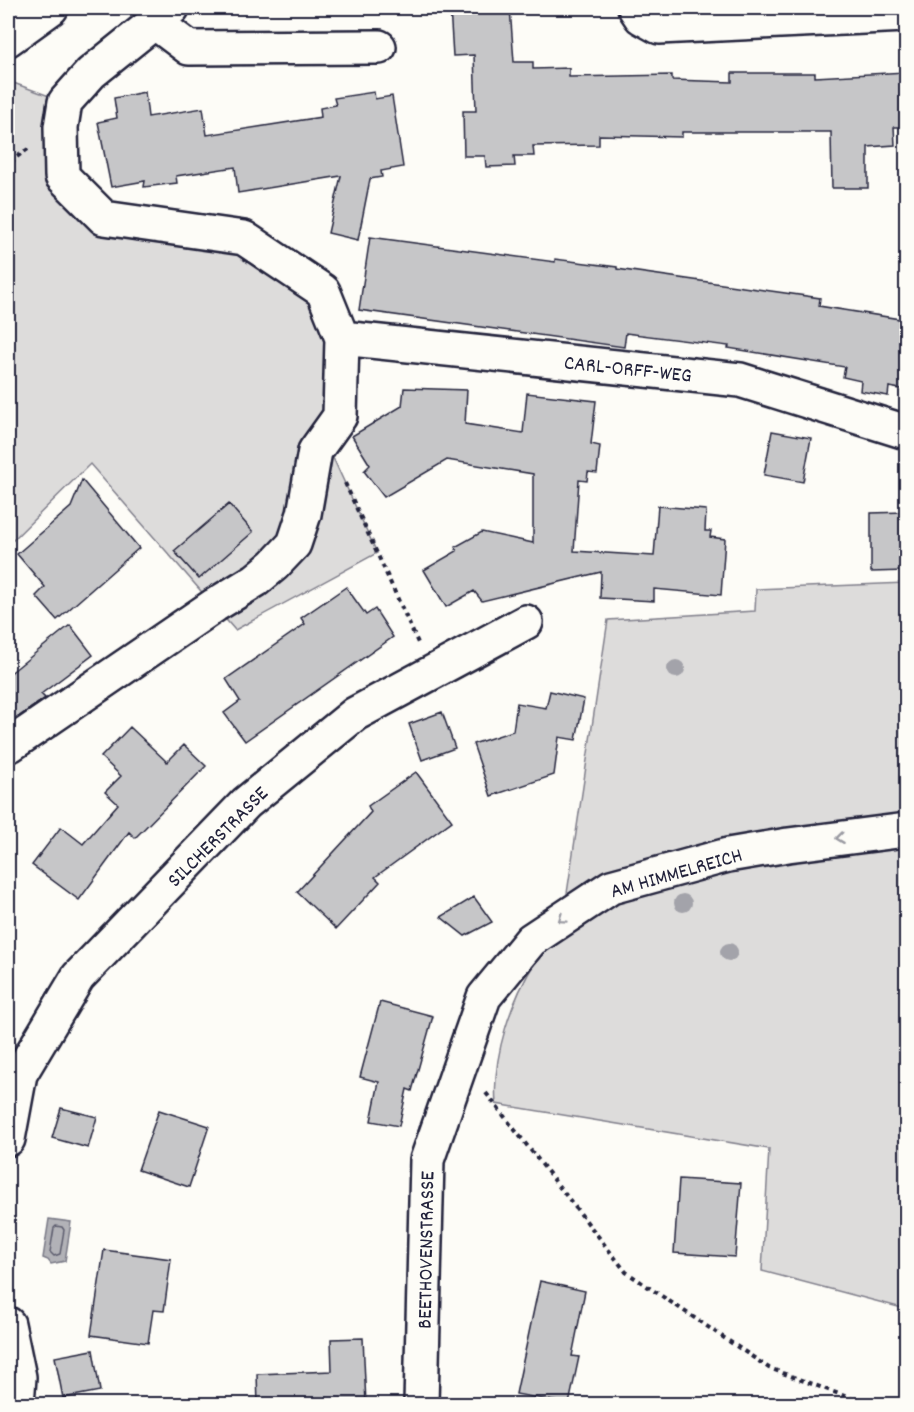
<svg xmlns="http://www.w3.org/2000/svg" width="914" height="1412" viewBox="0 0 914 1412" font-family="Dekko,sans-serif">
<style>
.green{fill:#dddcdb;stroke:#807f8b;stroke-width:1.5}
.water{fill:#b2b2b7;stroke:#787885;stroke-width:1.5}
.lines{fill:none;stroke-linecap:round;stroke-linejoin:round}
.shore{stroke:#5c5c6d;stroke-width:1.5}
.building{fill:#c6c6c8;stroke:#22223b;stroke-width:1.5}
.minor-casing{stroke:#22223b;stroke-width:38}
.path{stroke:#22223b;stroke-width:4;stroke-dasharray:4.5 4.5;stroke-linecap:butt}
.minor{stroke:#fdfcf7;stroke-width:33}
.tree{fill:#a3a3aa}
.oneway{stroke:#9a9aa2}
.labels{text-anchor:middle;stroke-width:6;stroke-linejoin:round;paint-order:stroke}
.street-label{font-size:21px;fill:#22223b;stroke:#fdfcf7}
</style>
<rect width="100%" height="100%" fill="#fdfcf7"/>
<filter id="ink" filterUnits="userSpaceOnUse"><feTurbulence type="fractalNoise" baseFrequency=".0167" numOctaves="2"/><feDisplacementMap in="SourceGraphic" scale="12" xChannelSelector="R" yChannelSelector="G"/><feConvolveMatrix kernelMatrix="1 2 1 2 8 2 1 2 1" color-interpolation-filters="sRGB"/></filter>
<g filter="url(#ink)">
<!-- green -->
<path class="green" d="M8,81L63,101L56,126L100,219L244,241L321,293L337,340L323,436L377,553L235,630L90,464L8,545Z
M906,583V802L898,831L906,835V1309L762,1271L769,1149L496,1104C492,1056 511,1000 537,959C546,946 563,934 574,924L566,900L608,620L755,611L756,589Z"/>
<!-- water -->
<path class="water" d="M49,1219L71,1222L65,1261L51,1264L48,1260L43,1258Z"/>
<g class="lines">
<!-- shore -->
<path class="shore" d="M56,1226L62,1227L64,1230L60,1254L54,1256L50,1252L54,1228Z"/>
</g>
<!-- building -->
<path class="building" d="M450,8H510L514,62H533V69L569,68V77L672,75V80L732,82V73H815V77L906,72V127H894L895,145L868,147V188H832L831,132H682V137L599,135V145L533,146L534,156H514L515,166L486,167L485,156H464L463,111H476L474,55L453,56Z
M145,92L148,117L203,108L207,135L321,117L320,108L336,105L334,98L374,92L375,99L392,96L403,167L381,171L382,177L370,179L358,240L328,233L341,176L238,193L235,167L176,176L177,183L144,187L145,181L111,187L98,122L117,118L114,98Z
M370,237L555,262V259L617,267V269L820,298L819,306L906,320V390L889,387L888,396L860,391L861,381L843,377L845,367L728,348L729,346L626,333L624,347L359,310Z
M404,388L467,390L465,424L523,433L527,393L596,401L591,444L600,446L597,473L588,472L587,481L579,480L574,551L654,556L658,506L706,510L705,531H711L710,537L725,539L721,595L654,589V601L600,598L601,572L482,601L474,591L446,607L424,570L457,551L455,547L482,532L533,543V474L447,460L384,497L364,471L370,465L352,436L402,406Z
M772,431L811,438L803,482L764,475Z
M82,480L139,548L57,620L36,596L45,587L17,554L71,507Z
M229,504L253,532L199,579L174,551Z
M905,512V518H906V571L871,572V513Z
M346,587L366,615L375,609L393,637L245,741L224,713L240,701L226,679L305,624L301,618Z
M70,625L93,655L41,694L45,698L8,724V675Z
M550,691L584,699L576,740L559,737L554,775L491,796L473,744L513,731L517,703L546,708Z
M442,712L455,748L422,760L409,724Z
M130,727L167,762L184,745L206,766L135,838L129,832L79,900L32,865L61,827L83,844L118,804L105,792L121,776L101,757Z
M416,772L452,821L375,877L380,882L336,929L297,892L371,812L368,806Z
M474,897L492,922L465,936L441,917Z
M380,1002L433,1016L412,1091L407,1089L399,1126L371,1121L379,1082L360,1077Z
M61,1108L97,1117L88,1148L52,1138Z
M159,1110L209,1126L189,1187L138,1170Z
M679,1179L741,1183L735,1257L674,1253Z
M104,1250L171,1259L164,1311L153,1310L148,1343L91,1335Z
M540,1281L585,1291L572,1356L579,1357L569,1404L516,1394Z
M363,1338L366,1404H258L257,1374L332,1371L331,1339Z
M93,1350L100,1391L63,1398L55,1357Z"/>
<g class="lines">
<!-- minor casing -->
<g class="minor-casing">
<path id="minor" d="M635,8L641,17L659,27L906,15
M153,21L189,48L379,47
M8,39L51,8
M342,338L740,380L906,432
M10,745L215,605L256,580L274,565L294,544L304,514L315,451L340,416L342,338L323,291L244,238L104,218L62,176L61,127L65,102L91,73L172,8
M8,1139L20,1074L78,977L246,803L355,714L526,622
M8,1324L19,1377L17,1404
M421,1404L427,1160L484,997L531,940L611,887L728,855L788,845L906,830"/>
</g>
<!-- path -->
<path class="path" d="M8,172L14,159L28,149
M345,483L418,643
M486,1093L626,1272L769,1368L866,1404"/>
<!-- minor -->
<use href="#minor" class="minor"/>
</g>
<!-- trees -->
<g class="tree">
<circle cx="676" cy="669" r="9"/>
<circle cx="683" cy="903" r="9"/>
<circle cx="729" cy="952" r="9"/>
</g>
<!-- one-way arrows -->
<defs><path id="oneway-chevron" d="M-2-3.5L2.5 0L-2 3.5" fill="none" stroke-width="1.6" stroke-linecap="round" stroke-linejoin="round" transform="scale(1.5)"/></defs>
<g class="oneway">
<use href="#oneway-chevron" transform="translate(840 838) rotate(173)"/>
<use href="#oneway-chevron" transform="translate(562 919) rotate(145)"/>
</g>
</g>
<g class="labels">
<!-- street labels -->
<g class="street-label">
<text transform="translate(628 368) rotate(6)" y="7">CARL-ORFF-WEG</text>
<text transform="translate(217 836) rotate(-45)" y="7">SILCHERSTRASSE</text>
<text transform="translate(676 872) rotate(-16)" y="7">AM HIMMELREICH</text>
<text transform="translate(425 1250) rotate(-89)" y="7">BEETHOVENSTRASSE</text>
</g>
</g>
<!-- margin -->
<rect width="914" height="1412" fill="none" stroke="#fdfcf7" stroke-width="30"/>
<rect x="15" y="15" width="884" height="1382" fill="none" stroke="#22223b" stroke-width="2" filter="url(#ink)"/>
</svg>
